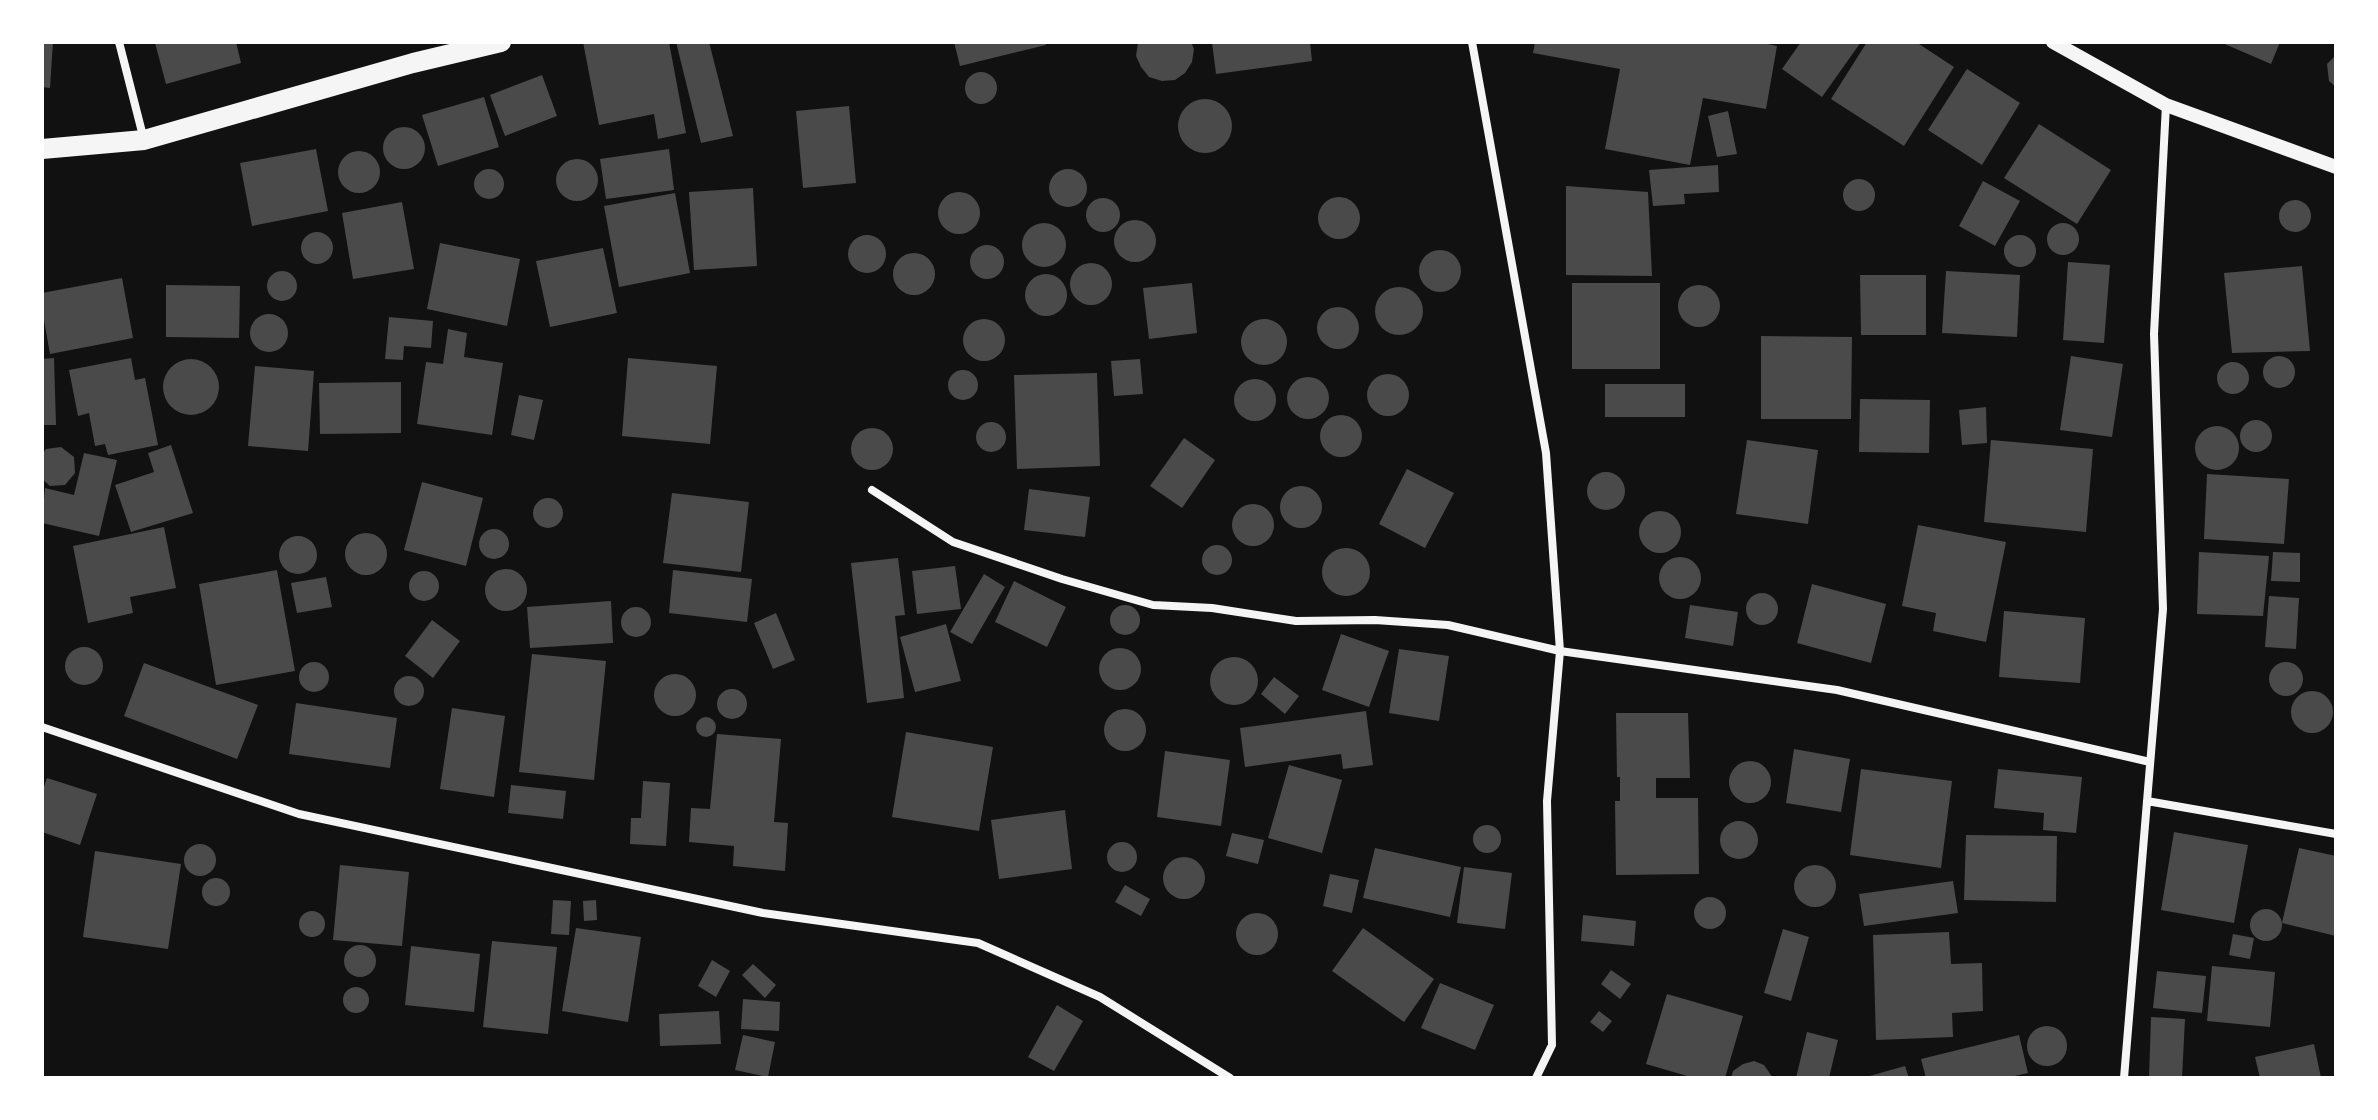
<svg xmlns="http://www.w3.org/2000/svg" width="2378" height="1120" viewBox="0 0 2378 1120" font-family="Lato,sans-serif">
<style>
.building{fill:#4a4a4a}
.lines{fill:none;stroke-linecap:round;stroke-linejoin:round}
.minor{stroke:#f5f5f5;stroke-width:8}
.tertiary{stroke:#f5f5f5;stroke-width:14}
.primary{stroke:#f5f5f5;stroke-width:20}
</style>
<rect width="100%" height="100%" fill="#111"/>
<!-- building -->
<path class="building" d="M42,42H53L50,88L42,87Z
M159,42H236L241,63L166,84L155,43Z
M583,42H669L686,133L658,139L654,114L599,125Z
M676,42H709L733,136L701,143Z
M954,42H1046V45L960,66Z
M1138,42H1191L1194,49L1192,62L1185,73L1175,80L1162,81L1149,77L1141,67L1136,56Z
M1212,42H1310L1312,61L1216,74Z
M1535,42H1758L1777,46L1766,109L1703,98L1690,165L1605,149L1620,69L1533,53Z
M1801,42H1861L1822,97L1782,69Z
M1867,42H1916L1954,67L1904,146L1831,99Z
M2220,42H2280L2271,64Z
M2336,55V87L2329,81L2327,64Z
M1967,69L2020,103L1982,165L1928,130Z
M965 88a16 16 0 1 1 32 0a16 16 0 1 1-32 0Z
M542,75L557,116L505,136L490,95Z
M484,97L499,147L438,166L422,115Z
M1178 126a27 27 0 1 1 54 0a27 27 0 1 1-54 0Z
M849,106L856,183L803,188L796,111Z
M1728,111L1737,154L1717,157L1708,116Z
M2039,124L2111,170L2077,224L2004,178Z
M383 148a21 21 0 1 1 42 0a21 21 0 1 1-42 0Z
M316,149L328,211L252,226L240,163Z
M669,149L674,190L606,199L600,159Z
M338 172a21 21 0 1 1 42 0a21 21 0 1 1-42 0Z
M556 180a21 21 0 1 1 42 0a21 21 0 1 1-42 0Z
M1718,165L1719,192L1684,194L1685,204L1653,206L1649,170Z
M474 184a15 15 0 1 1 30 0a15 15 0 1 1-30 0Z
M1049 188a19 19 0 1 1 38 0a19 19 0 1 1-38 0Z
M1843 195a16 16 0 1 1 32 0a16 16 0 1 1-32 0Z
M1983,181L2020,201L1995,246L1959,226Z
M1566,186L1648,192L1652,276L1566,275Z
M753,188L757,266L694,270L689,192Z
M938 213a21 21 0 1 1 42 0a21 21 0 1 1-42 0Z
M675,193L690,273L619,287L604,206Z
M1318 218a21 21 0 1 1 42 0a21 21 0 1 1-42 0Z
M1086 215a17 17 0 1 1 34 0a17 17 0 1 1-34 0Z
M2279 216a16 16 0 1 1 32 0a16 16 0 1 1-32 0Z
M402,202L414,269L353,279L342,213Z
M1114 241a21 21 0 1 1 42 0a21 21 0 1 1-42 0Z
M1022 245a22 22 0 1 1 44 0a22 22 0 1 1-44 0Z
M2047 239a16 16 0 1 1 32 0a16 16 0 1 1-32 0Z
M301 248a16 16 0 1 1 32 0a16 16 0 1 1-32 0Z
M848 254a19 19 0 1 1 38 0a19 19 0 1 1-38 0Z
M2004 251a16 16 0 1 1 32 0a16 16 0 1 1-32 0Z
M440,243L520,259L507,326L427,309Z
M970 262a17 17 0 1 1 34 0a17 17 0 1 1-34 0Z
M603,248L617,313L550,327L536,261Z
M1419 271a21 21 0 1 1 42 0a21 21 0 1 1-42 0Z
M893 274a21 21 0 1 1 42 0a21 21 0 1 1-42 0Z
M2068,262L2110,265L2104,343L2063,340Z
M1070 284a21 21 0 1 1 42 0a21 21 0 1 1-42 0Z
M2302,266L2310,351L2232,353L2224,273Z
M267 286a15 15 0 1 1 30 0a15 15 0 1 1-30 0Z
M1946,271L2020,275L2017,337L1942,333Z
M1025 295a21 21 0 1 1 42 0a21 21 0 1 1-42 0Z
M1860,275H1926V335H1861Z
M122,278L133,338L50,354L42,309V293Z
M1192,283L1197,333L1149,339L1143,288Z
M1572,283H1660V369H1572Z
M166,285L240,286L239,338L166,337Z
M1678 306a21 21 0 1 1 42 0a21 21 0 1 1-42 0Z
M1375 311a24 24 0 1 1 48 0a24 24 0 1 1-48 0Z
M1317 328a21 21 0 1 1 42 0a21 21 0 1 1-42 0Z
M250 333a19 19 0 1 1 38 0a19 19 0 1 1-38 0Z
M389,317L433,321L431,348L404,346L403,360L385,359Z
M1241 342a23 23 0 1 1 46 0a23 23 0 1 1-46 0Z
M963 340a21 21 0 1 1 42 0a21 21 0 1 1-42 0Z
M448,329L467,333L464,357L503,363L492,435L417,424L426,362L443,364Z
M1761,336L1852,337L1851,419H1761Z
M2071,356L2123,364L2112,437L2060,430Z
M2263 372a16 16 0 1 1 32 0a16 16 0 1 1-32 0Z
M54,358L56,425H42V359Z
M131,358L135,380L145,378L158,445L108,455L105,444L95,446L89,413L78,416L69,370Z
M628,358L717,366L710,444L622,436Z
M1140,359L1143,394L1114,396L1111,361Z
M163 387a28 28 0 1 1 56 0a28 28 0 1 1-56 0Z
M2217 378a16 16 0 1 1 32 0a16 16 0 1 1-32 0Z
M255,366L314,371L308,451L248,446Z
M948 385a15 15 0 1 1 30 0a15 15 0 1 1-30 0Z
M1097,373L1100,466L1017,469L1014,375Z
M1367 395a21 21 0 1 1 42 0a21 21 0 1 1-42 0Z
M1287 398a21 21 0 1 1 42 0a21 21 0 1 1-42 0Z
M1234 400a21 21 0 1 1 42 0a21 21 0 1 1-42 0Z
M401,382V433L320,434L319,383Z
M1605,384H1685V417H1605Z
M519,395L543,400L534,440L511,435Z
M1860,399L1930,400L1929,453L1859,452Z
M1986,407L1987,443L1962,445L1959,410Z
M1320 436a21 21 0 1 1 42 0a21 21 0 1 1-42 0Z
M2240 436a16 16 0 1 1 32 0a16 16 0 1 1-32 0Z
M976 437a15 15 0 1 1 30 0a15 15 0 1 1-30 0Z
M2195 448a22 22 0 1 1 44 0a22 22 0 1 1-44 0Z
M851 449a21 21 0 1 1 42 0a21 21 0 1 1-42 0Z
M1184,438L1215,460L1182,508L1150,486Z
M1747,440L1818,450L1808,524L1736,514Z
M1991,440L2093,449L2086,532L1984,522Z
M171,445L193,513L131,532L115,485L154,472L148,453Z
M61,447L74,457L75,473L65,485L50,486L42,479V454L46,449Z
M84,453L117,460L99,536L42,523L45,488L74,495Z
M1407,469L1454,493L1425,548L1379,524Z
M1587 491a19 19 0 1 1 38 0a19 19 0 1 1-38 0Z
M2207,474L2289,479L2284,544L2204,539Z
M422,482L483,498L466,566L404,550Z
M1280 507a21 21 0 1 1 42 0a21 21 0 1 1-42 0Z
M1029,489L1090,497L1085,537L1024,530Z
M672,493L749,502L741,572L663,563Z
M533 513a15 15 0 1 1 30 0a15 15 0 1 1-30 0Z
M1232 525a21 21 0 1 1 42 0a21 21 0 1 1-42 0Z
M1639 532a21 21 0 1 1 42 0a21 21 0 1 1-42 0Z
M1918,525L2006,542L1986,642L1933,631L1936,613L1902,606Z
M164,527L176,588L130,597L133,613L88,623L73,546Z
M479 544a15 15 0 1 1 30 0a15 15 0 1 1-30 0Z
M345 554a21 21 0 1 1 42 0a21 21 0 1 1-42 0Z
M279 555a19 19 0 1 1 38 0a19 19 0 1 1-38 0Z
M1202 560a15 15 0 1 1 30 0a15 15 0 1 1-30 0Z
M1322 572a24 24 0 1 1 48 0a24 24 0 1 1-48 0Z
M2199,552L2269,556L2263,616L2197,614Z
M2273,552L2300,553V582L2271,581Z
M1659 578a21 21 0 1 1 42 0a21 21 0 1 1-42 0Z
M898,558L905,615L895,616L904,698L867,703L851,563Z
M955,566L961,609L917,614L912,571Z
M485 590a21 21 0 1 1 42 0a21 21 0 1 1-42 0Z
M277,570L295,671L216,685L199,584Z
M673,570L752,579L747,622L669,613Z
M409 586a15 15 0 1 1 30 0a15 15 0 1 1-30 0Z
M984,574L1005,587L972,644L950,632Z
M326,577L332,607L297,613L291,583Z
M1014,581L1066,607L1047,647L995,622Z
M1812,584L1886,604L1871,663L1797,643Z
M1746 609a16 16 0 1 1 32 0a16 16 0 1 1-32 0Z
M2269,596L2299,598L2296,649L2265,647Z
M611,601L613,643L530,648L527,607Z
M1110 620a15 15 0 1 1 30 0a15 15 0 1 1-30 0Z
M1690,605L1738,612L1733,646L1685,638Z
M621 622a15 15 0 1 1 30 0a15 15 0 1 1-30 0Z
M2004,611L2085,618L2080,683L1999,677Z
M776,613L795,660L773,669L754,623Z
M432,620L460,641L433,678L405,656Z
M946,624L961,681L915,692L900,637Z
M1341,634L1389,651L1369,707L1322,690Z
M65 666a19 19 0 1 1 38 0a19 19 0 1 1-38 0Z
M1099 669a21 21 0 1 1 42 0a21 21 0 1 1-42 0Z
M1399,649L1449,656L1439,721L1389,713Z
M532,654L606,661L594,780L519,772Z
M1210 681a24 24 0 1 1 48 0a24 24 0 1 1-48 0Z
M299 677a15 15 0 1 1 30 0a15 15 0 1 1-30 0Z
M2269 679a17 17 0 1 1 34 0a17 17 0 1 1-34 0Z
M144,663L258,705L237,759L124,716Z
M654 695a21 21 0 1 1 42 0a21 21 0 1 1-42 0Z
M394 691a15 15 0 1 1 30 0a15 15 0 1 1-30 0Z
M1274,677L1299,696L1285,714L1261,694Z
M717 704a15 15 0 1 1 30 0a15 15 0 1 1-30 0Z
M2291 712a21 21 0 1 1 42 0a21 21 0 1 1-42 0Z
M296,703L397,718L390,768L289,754Z
M452,708L505,716L494,797L440,789Z
M1104 730a21 21 0 1 1 42 0a21 21 0 1 1-42 0Z
M1366,711L1373,765L1343,769L1341,754L1245,767L1240,728Z
M1616,713H1688L1690,778H1656V798H1698L1699,874L1616,875L1615,801H1620V777H1617Z
M696 727a10 10 0 1 1 20 0a10 10 0 1 1-20 0Z
M906,732L993,747L979,831L892,817Z
M717,734L781,739L774,822L788,823L785,871L733,866L734,846L689,842L691,808L710,809Z
M1794,749L1850,759L1841,812L1786,803Z
M1165,751L1230,760L1221,826L1157,817Z
M1729 782a21 21 0 1 1 42 0a21 21 0 1 1-42 0Z
M1289,765L1342,780L1322,853L1268,838Z
M1861,769L1952,781L1941,868L1850,855Z
M1998,769L2082,777L2076,833L2043,830L2044,813L1994,808Z
M47,778L97,794L80,845L42,832V792Z
M643,781L670,783L666,846L630,844L631,818H641Z
M511,785L566,791L563,819L508,813Z
M1065,810L1072,869L999,879L991,820Z
M1720 840a19 19 0 1 1 38 0a19 19 0 1 1-38 0Z
M1473 839a14 14 0 1 1 28 0a14 14 0 1 1-28 0Z
M2174,832L2248,845L2234,923L2161,910Z
M1232,833L1264,840L1258,864L1226,856Z
M1966,835L2057,836L2056,902L1964,900Z
M1107 857a15 15 0 1 1 30 0a15 15 0 1 1-30 0Z
M184 860a16 16 0 1 1 32 0a16 16 0 1 1-32 0Z
M1375,848L1461,867L1450,917L1363,898Z
M2299,848L2336,856V936L2282,923Z
M95,851L181,864L168,949L83,937Z
M1163 878a21 21 0 1 1 42 0a21 21 0 1 1-42 0Z
M340,865L409,872L402,946L333,940Z
M1794 886a21 21 0 1 1 42 0a21 21 0 1 1-42 0Z
M1464,867L1512,873L1505,929L1457,923Z
M1330,874L1359,880L1352,913L1323,906Z
M202 892a14 14 0 1 1 28 0a14 14 0 1 1-28 0Z
M1953,881L1958,913L1864,926L1859,894Z
M1125,885L1150,899L1141,916L1115,902Z
M1694 913a16 16 0 1 1 32 0a16 16 0 1 1-32 0Z
M553,900L571,901L569,935L551,934Z
M596,900L597,920L584,921L583,901Z
M2250 925a16 16 0 1 1 32 0a16 16 0 1 1-32 0Z
M299 924a13 13 0 1 1 26 0a13 13 0 1 1-26 0Z
M1236 934a21 21 0 1 1 42 0a21 21 0 1 1-42 0Z
M1583,915L1636,921L1634,946L1581,941Z
M576,928L641,937L628,1022L562,1011Z
M1363,928L1434,979L1404,1022L1332,971Z
M1783,929L1809,937L1791,1001L1764,993Z
M1949,932L1951,964L1982,963L1983,1011L1952,1013L1953,1037L1876,1040L1873,935Z
M2233,934L2254,938L2250,959L2229,955Z
M492,941L557,947L548,1034L483,1027Z
M344 961a16 16 0 1 1 32 0a16 16 0 1 1-32 0Z
M411,946L480,954L474,1012L405,1005Z
M712,960L730,971L716,997L698,986Z
M753,964L776,985L765,998L742,975Z
M2212,966L2275,972L2270,1027L2207,1021Z
M1611,970L1631,984L1620,999L1601,984Z
M2157,971L2206,976L2202,1013L2153,1008Z
M1440,983L1494,1005L1475,1050L1421,1028Z
M343 1000a13 13 0 1 1 26 0a13 13 0 1 1-26 0Z
M1667,994L1743,1016L1725,1078H1694L1646,1064Z
M743,999L780,1002L779,1031L741,1029Z
M1057,1005L1083,1021L1054,1071L1028,1057Z
M719,1011L721,1044L660,1046L659,1014Z
M1599,1011L1612,1021L1603,1032L1590,1022Z
M2151,1017L2185,1019L2182,1078H2149Z
M2027 1046a20 20 0 1 1 40 0a20 20 0 1 1-40 0Z
M1807,1032L1838,1040L1829,1078H1796Z
M743,1035L775,1042L768,1077L735,1070Z
M2019,1035L2028,1073L2006,1078H1926L1921,1059Z
M2314,1044L2321,1078H2260L2255,1057Z
M1754,1061L1764,1065L1773,1078H1731L1733,1071L1743,1064Z
M1905,1066L1909,1078H1867L1866,1077Z"/>
<g class="lines">
<!-- minor -->
<path class="minor" d="M119,42L144,140
M1472,42L1546,453L1560,651L1547,801L1552,1045L1536,1078
M872,490L953,542L1062,579L1153,605L1212,608L1296,621L1375,620L1448,625L1560,651L1837,690L2150,762
M42,727L299,814L763,913L978,943L1100,997L1230,1078
M2147,801L2336,834
M2124,1078L2163,609L2154,334L2166,105"/>
<!-- tertiary -->
<path class="tertiary" d="M2053,42L2166,105L2336,167"/>
<!-- primary -->
<path class="primary" d="M42,149L144,140L413,63L501,42"/>
</g>
<!-- border -->
<rect width="2378" height="1120" fill="none" stroke="#ffffff" stroke-width="88"/>
</svg>
